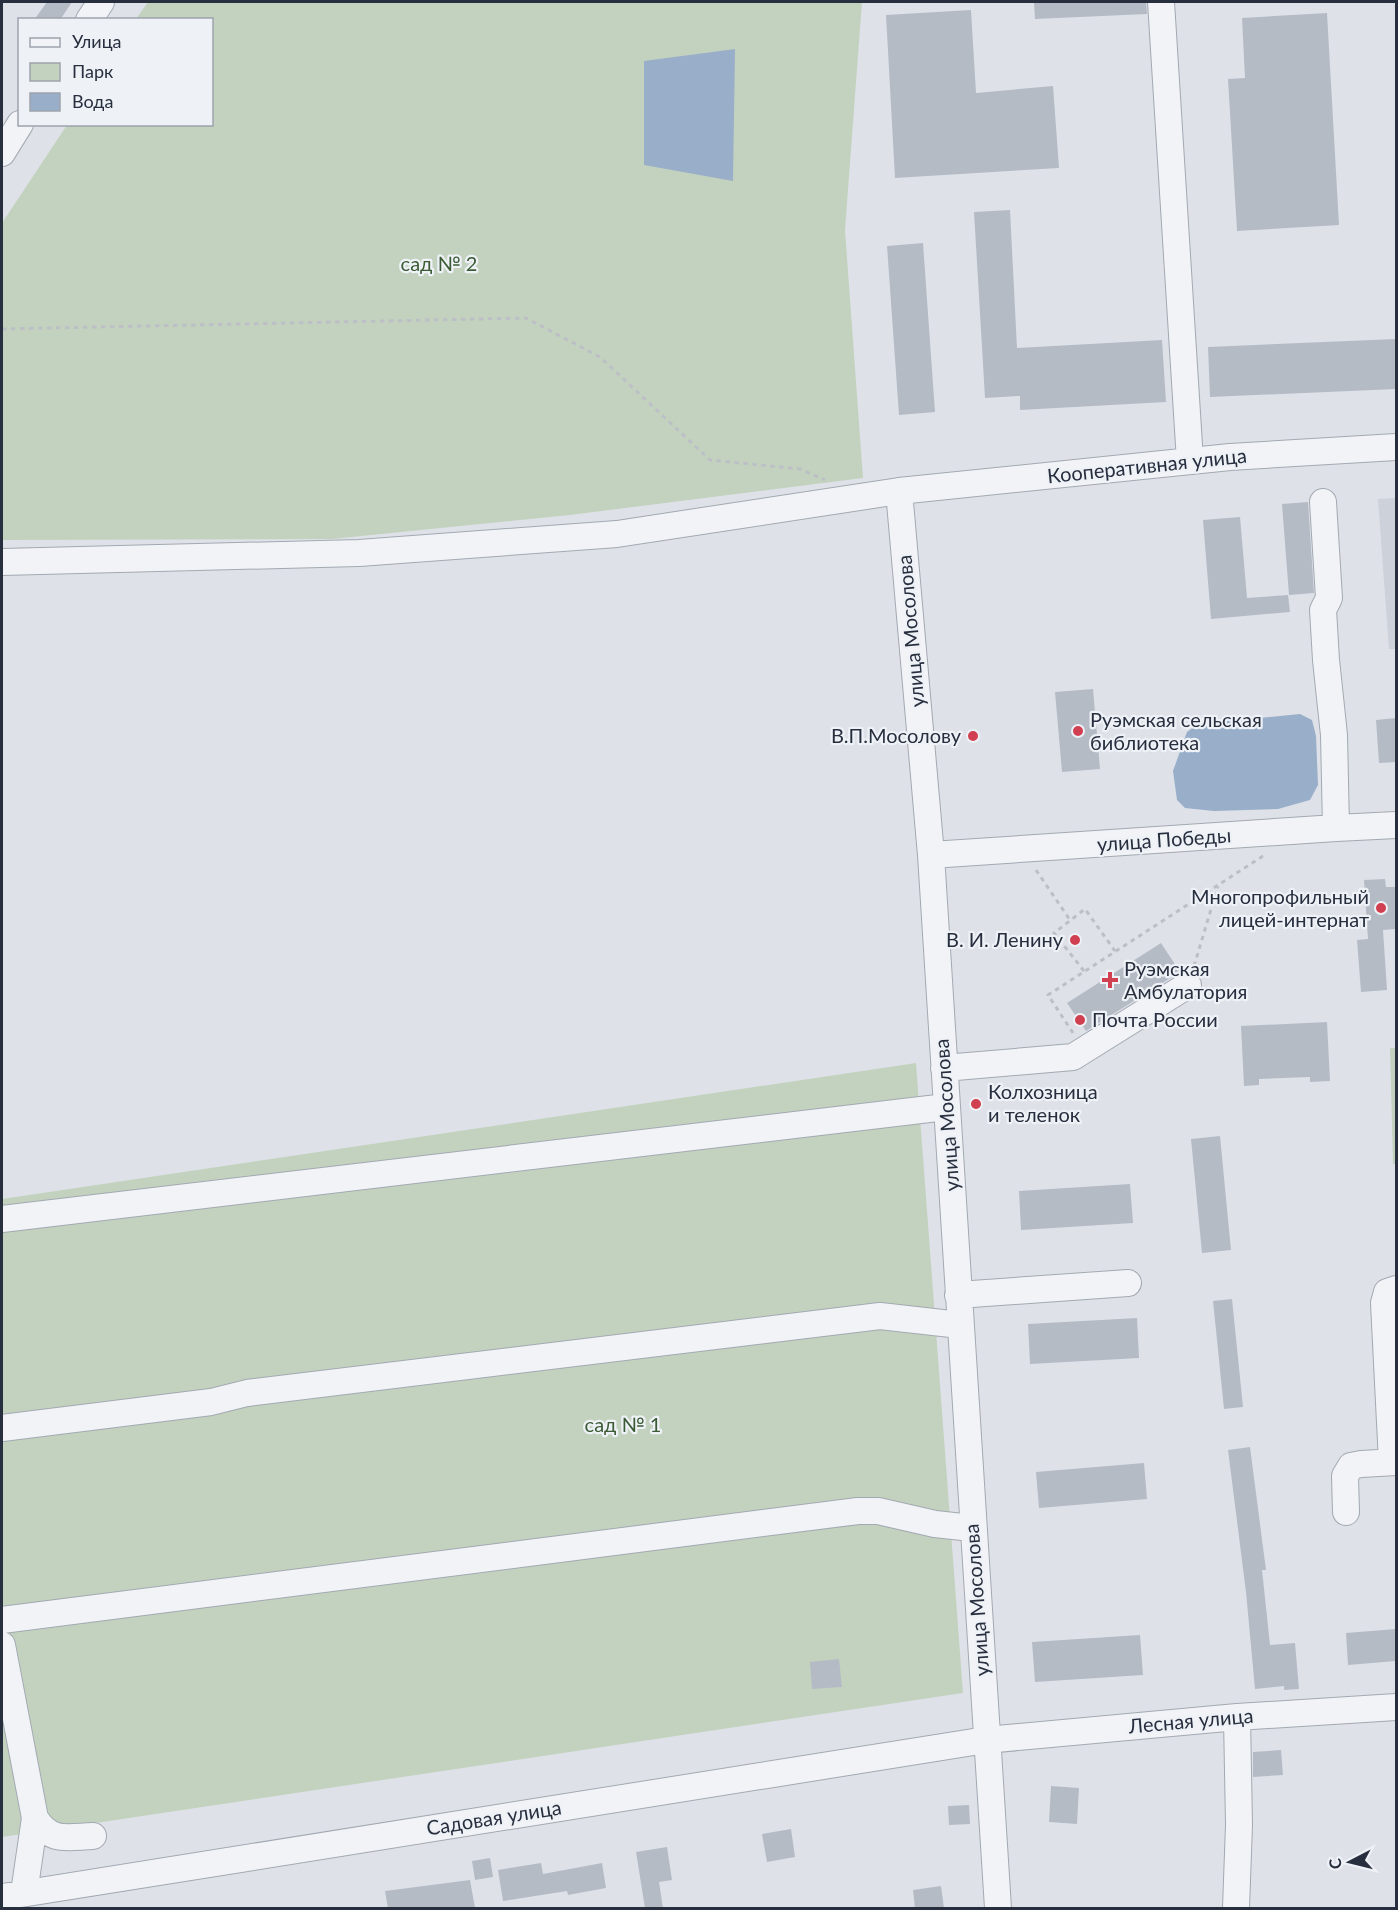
<svg xmlns="http://www.w3.org/2000/svg" width="1398" height="1910" viewBox="0 0 1398 1910" font-family="Lato,sans-serif">
<style>
.built{fill:#ccd1da}
.green{fill:#c3d2bf}
.water{fill:#98aec9}
.building{fill:#b5bbc5}
.lines{fill:none;stroke-linecap:round;stroke-linejoin:round}
.minor-casing{stroke:#a3a9b2;stroke-width:28}
.path{stroke:#bcc0c6;stroke-width:3;stroke-dasharray:4.5 4.5;stroke-linecap:butt}
.minor{stroke:#f1f3f6;stroke-width:26}
.poi-dot{fill:#d14050;stroke:#eef1f6;stroke-width:2}
.labels{text-anchor:middle;stroke-width:4.5;stroke-linejoin:round;paint-order:stroke}
.park-label{font-size:20px;fill:#3a5b34;stroke:#eef1f6}
.street-label{font-size:20px;fill:#272f3f;stroke:#eef1f6}
.poi-label{font-size:20px;fill:#272f3f;stroke:#eef1f6;text-anchor:start}
</style>
<rect width="100%" height="100%" fill="#dee2e8"/>
<!-- built -->
<path class="built" d="M1396,498V649H1389L1378,499Z"/>
<!-- green -->
<path class="green" d="M148,2H862L845,230L863,478L570,515L332,539L2,540V223L67,125L212,124V20L136,19Z
M1390,1048H1396V1164H1393Z
M916,1063L963,1693L2,1837V1199Z"/>
<!-- water -->
<path class="water" d="M735,49L733,181L644,165V61Z
M1300,714L1312,720L1316,736L1318,785L1310,800L1278,809L1214,811L1185,808L1177,800L1173,771L1187,732L1198,724Z"/>
<!-- building -->
<path class="building" d="M47,2H72L60,20H34Z
M1034,2H1146L1147,14L1035,19Z
M971,10L976,93L1053,86L1059,168L895,178L886,15Z
M1327,13L1339,225L1237,231L1228,79L1245,78L1242,18Z
M1010,210L1017,348L1162,340L1166,402L1020,410V396L985,398L974,212Z
M923,243L935,412L899,415L887,246Z
M1396,339V389L1210,397L1208,347Z
M1308,502L1314,593L1289,595L1282,504Z
M1240,517L1247,598L1288,595L1290,612L1211,619L1203,520Z
M1093,689L1100,769L1062,772L1055,692Z
M1396,718V762L1379,763L1376,720Z
M1385,879L1386,887H1396V929L1383,930L1387,990L1361,992L1357,940L1368,939L1364,880Z
M1161,943L1180,972L1086,1031L1067,1003Z
M1327,1022L1330,1081L1310,1082V1077L1259,1079V1085L1244,1086L1241,1026Z
M1220,1136L1231,1250L1202,1253L1191,1139Z
M1130,1184L1133,1223L1021,1230L1019,1191Z
M1232,1299L1243,1407L1224,1409L1213,1301Z
M1137,1318L1139,1358L1030,1364L1028,1324Z
M1250,1447L1266,1570H1262L1270,1645L1295,1643L1299,1689L1284,1690V1686L1255,1689L1246,1592L1228,1450Z
M1144,1463L1147,1499L1039,1508L1036,1472Z
M1396,1629V1661L1348,1665L1346,1633Z
M1140,1635L1143,1675L1035,1682L1032,1642Z
M839,1659L842,1687L812,1689L810,1662Z
M1281,1750L1283,1775L1253,1777V1752Z
M1051,1786L1079,1788L1077,1824L1049,1822Z
M969,1805L970,1824L949,1825L948,1806Z
M791,1829L795,1857L767,1862L762,1834Z
M667,1847L672,1880L659,1882L663,1908H645L636,1852Z
M490,1858L493,1877L475,1880L472,1861Z
M541,1863L543,1874L602,1863L606,1888L568,1895L567,1891L503,1901L498,1870Z
M470,1880L475,1908H388L385,1891Z
M941,1886L944,1908H915L913,1890Z"/>
<g class="lines">
<!-- minor casing -->
<g class="minor-casing">
<path id="minor" d="M1161,2L1190,461
M89,20L101,2
M2,153L20,124
M899,491L931,855L998,1908
M1323,502L1329,598L1323,610L1326,660L1334,735L1336,828
M2,562L359,553L617,534L899,491L1230,457L1396,447
M931,855L1336,828L1396,825
M944,1068L1073,1057L1188,985
M2,1219L946,1107
M958,1295L1128,1283
M2,1428L211,1402L247,1393L880,1316L960,1325
M1392,1462L1384,1303L1387,1292L1396,1289
M1346,1512L1345,1476L1351,1466L1361,1464L1396,1462
M2,1620L858,1511H878L935,1524L972,1528
M2,1645L35,1818L24,1893
M35,1818C51,1843 66,1837 93,1836
M2,1897L986,1740L1237,1717L1396,1707
M1236,1908L1239,1825L1237,1717"/>
</g>
<!-- path -->
<path class="path" d="M2,329L526,318L600,357L710,460L800,469L825,480
M1036,870L1070,920
M1194,966L1218,886
M1084,971L1054,933L1085,909L1115,951
M1073,1033L1048,995L1263,856"/>
<!-- minor -->
<use href="#minor" class="minor"/>
</g>
<!-- markers -->
<g class="poi-dot">
<circle cx="1078" cy="731" r="6"/>
<circle cx="973" cy="736" r="6"/>
<circle cx="1381" cy="908" r="6"/>
<circle cx="1075" cy="940" r="6"/>
<path d="M1107 971h6v6h6v6h-6v6h-6v-6h-6v-6h6z"/>
<circle cx="1080" cy="1020" r="6"/>
<circle cx="976" cy="1104" r="6"/>
</g>
<g class="labels">
<!-- park labels -->
<g class="park-label">
<text x="439" y="271">сад № 2</text>
<text x="623" y="1432">сад № 1</text>
</g>
<!-- street labels -->
<g class="street-label">
<text transform="translate(1147 466) rotate(-6)" y="7">Кооперативная улица</text>
<text transform="translate(911 631) rotate(-95)" y="7">улица Мосолова</text>
<text transform="translate(1164 840) rotate(-4)" y="7">улица Победы</text>
<text transform="translate(947 1115) rotate(-94)" y="7">улица Мосолова</text>
<text transform="translate(977 1600) rotate(-94)" y="7">улица Мосолова</text>
<text transform="translate(1191 1721) rotate(-5)" y="7">Лесная улица</text>
<text transform="translate(494 1818) rotate(-9)" y="7">Садовая улица</text>
</g>
<!-- poi labels -->
<g class="poi-label">
<text x="1090" y="727">Руэмская сельская<tspan x="1090" dy="23">библиотека</tspan></text>
<text x="961" y="743" text-anchor="end">В.П.Мосолову</text>
<text x="1369" y="904" text-anchor="end">Многопрофильный<tspan x="1369" dy="23">лицей-интернат</tspan></text>
<text x="1063" y="947" text-anchor="end">В. И. Ленину</text>
<text x="1124" y="976">Руэмская<tspan x="1124" dy="23">Амбулатория</tspan></text>
<text x="1092" y="1027">Почта России</text>
<text x="988" y="1099">Колхозница<tspan x="988" dy="23">и теленок</tspan></text>
</g>
</g>
<!-- border -->
<rect width="1398" height="1910" fill="none" stroke="#272f3f" stroke-width="6"/>
<!-- legend -->
<rect x="18" y="18" width="195" height="108" fill="#eef1f6" stroke="#9ea3ad" stroke-width="1.5"/>
<rect x="30" y="38" width="30" height="9" fill="#f1f3f6" stroke="#9ea3ad" stroke-width="1.5"/>
<text x="72" y="48" font-size="18" fill="#272f3f">Улица</text>
<rect x="30" y="63" width="30" height="18" fill="#c3d2bf" stroke="#9ea3ad" stroke-width="1.5"/>
<text x="72" y="78" font-size="18" fill="#272f3f">Парк</text>
<rect x="30" y="93" width="30" height="18" fill="#98aec9" stroke="#9ea3ad" stroke-width="1.5"/>
<text x="72" y="108" font-size="18" fill="#272f3f">Вода</text>
<!-- north arrow -->
<g transform="translate(1350 1862) rotate(263)" stroke="#eef1f6" stroke-width="4.5" paint-order="stroke">
<path d="M0-4.5L10 22L0 15L-10 22Z" fill="#272f3f"/>
<text y="-9" font-size="16" font-weight="bold" text-anchor="middle" fill="#272f3f">С</text>
</g>
</svg>
